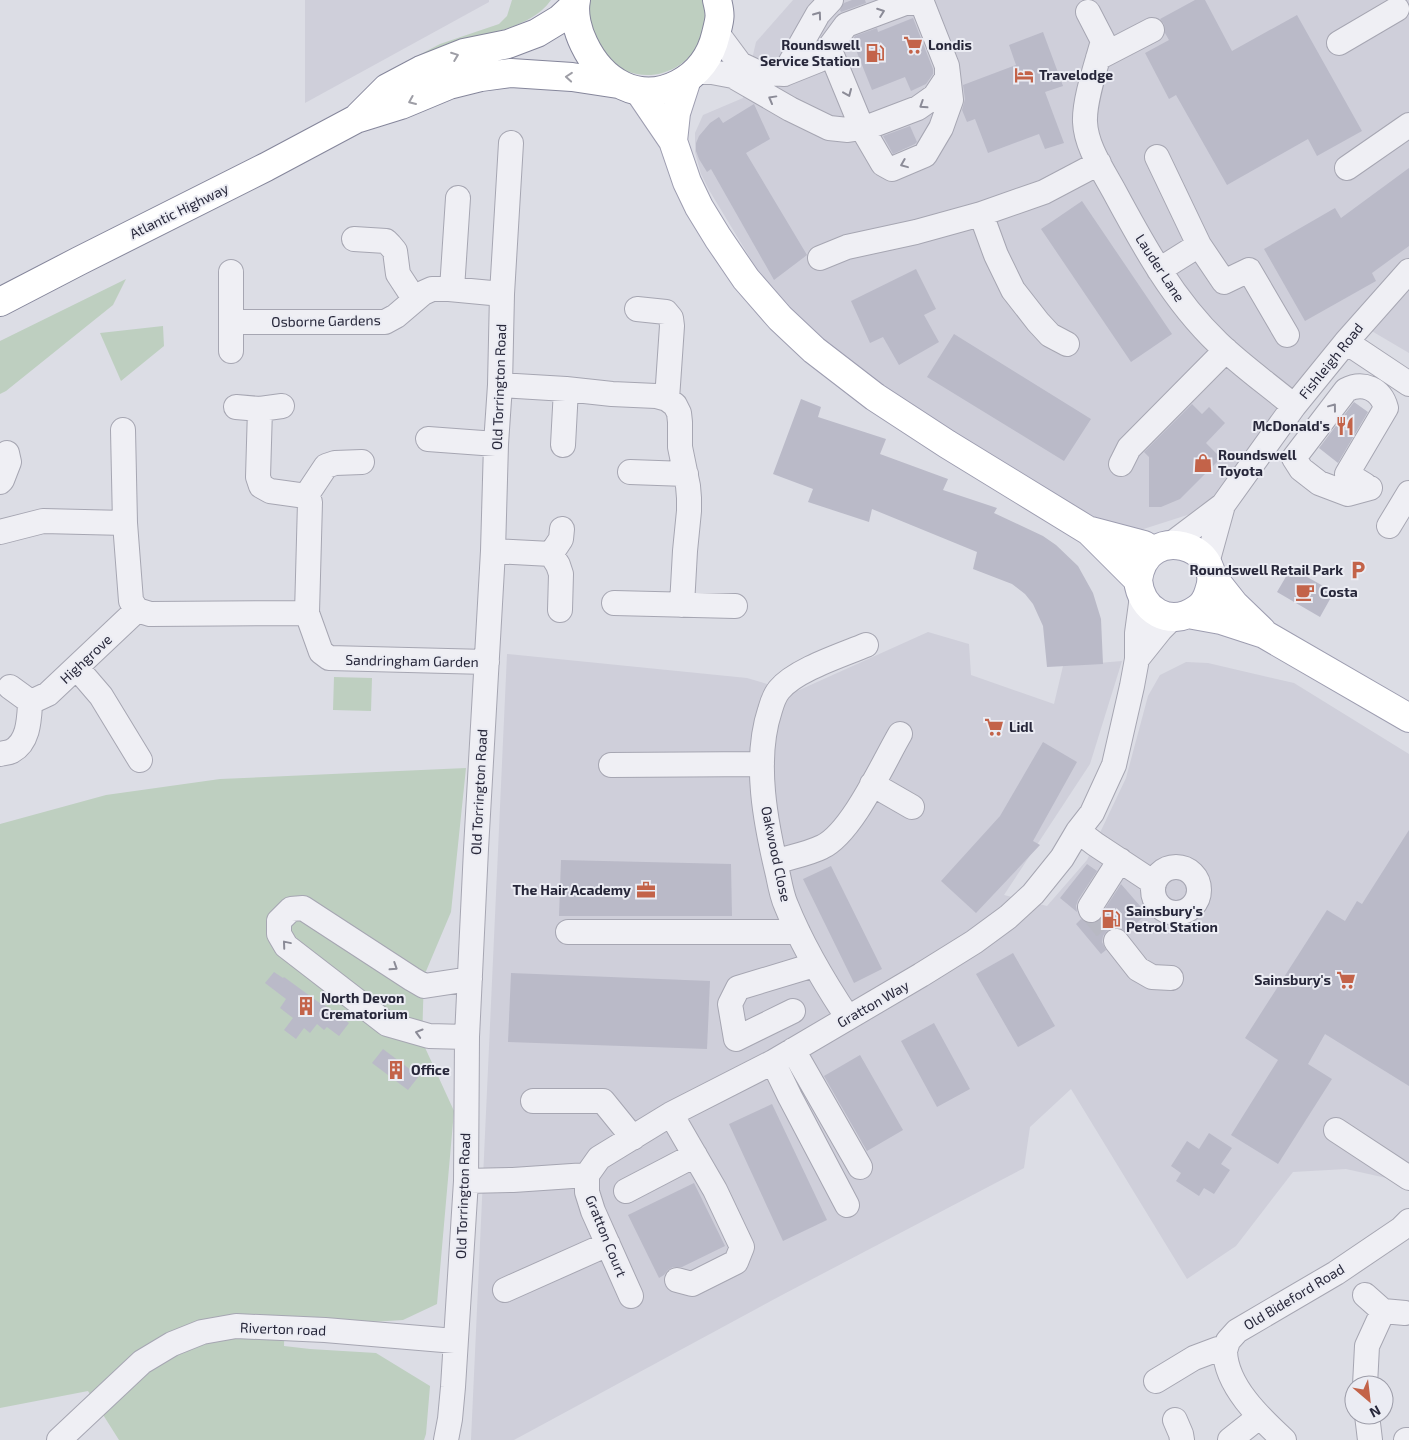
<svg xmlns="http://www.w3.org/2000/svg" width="1409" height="1440" viewBox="0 0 1409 1440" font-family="'Exo 2',sans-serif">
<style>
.built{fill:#cfcfda}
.green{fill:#becfc0}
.building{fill:#babac8}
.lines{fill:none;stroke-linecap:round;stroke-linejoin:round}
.minor-tunnel{stroke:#b8b9c3;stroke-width:24;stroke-dasharray:24 12;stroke-linecap:butt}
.minor-casing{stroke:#a6a6b2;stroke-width:26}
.major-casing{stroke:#9d9db0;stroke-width:30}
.highway-casing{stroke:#85869b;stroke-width:30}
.minor{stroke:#efeff4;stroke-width:24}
.major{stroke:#fff;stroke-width:28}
.highway{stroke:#fff;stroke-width:28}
.oneway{stroke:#8b8b97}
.oneway2{stroke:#9e9ea6}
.labels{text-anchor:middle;stroke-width:4;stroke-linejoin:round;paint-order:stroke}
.poi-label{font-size:14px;font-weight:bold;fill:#27273a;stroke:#ebecf3;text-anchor:start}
.street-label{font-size:14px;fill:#27273a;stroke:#ebecf3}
</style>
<rect width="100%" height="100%" fill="#dcdde5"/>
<!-- built -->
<path class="built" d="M305,0H489V2L305,103Z
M793,0H1409V353L1353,320L1264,428L1203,510L1131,533L1093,516L1004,464L879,387L796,317L767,286L709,190L701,174L695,152V133L703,115L743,98L756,42Z
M928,632L969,644L971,675L1054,704L1063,666L1122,661L1090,764L1004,895L1047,906L1087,860L1126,778L1148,696L1160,675L1186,662L1208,663L1294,683L1409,754V1183L1346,1169L1293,1172L1236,1246L1187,1279L1071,1089L1030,1127L1024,1168L782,1295L514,1440H471L507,654L747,678L795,692Z"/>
<!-- green -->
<path class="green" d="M512,0H551C532,27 494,31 464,41C450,46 435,53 421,59L419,55L440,44L499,24L507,16Z
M591,0H703C705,13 707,25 702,37C686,76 638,88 608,59C605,56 599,52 597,48C595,44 594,38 593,33C590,21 587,12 591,0Z
M126,279L113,305L6,391L0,394V341Z
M163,326L164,346L121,381L100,333Z
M334,677L372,678L371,711L333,710Z
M466,768L451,912L424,976L422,1041L454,1111L437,1304L403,1320L341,1324L285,1317L284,1346L310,1349L376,1353L430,1386L426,1434L424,1440H119L88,1391L0,1408V824L106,795L220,779Z"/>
<!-- building -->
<path class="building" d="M852,0H865L866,3L841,12L840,10L844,3Z
M1195,0H1205L1232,51L1297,15L1362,131L1317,156L1308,139L1227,185L1176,95L1169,99L1145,53L1169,40L1165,33L1164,24L1160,19Z
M913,18L933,69V74L926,84L911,91L905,77L872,90L852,40L855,36L877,28L878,32Z
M1043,32L1063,86L1045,92L1064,143L1045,149L1039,134L988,153L975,119L967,122L962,110L965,99L963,85L1016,65L1009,45Z
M754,104L770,139L746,153L807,255L774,280L711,169L707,172L699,159L696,151V143L699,136L710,123L719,117L723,123Z
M910,126L917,142L915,144L893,154L883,136Z
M1409,168V246L1372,273L1376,281L1305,321L1264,249L1335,208L1341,218Z
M1082,201L1172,334L1131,362L1041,229Z
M916,269L936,309L924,315L939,342L899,365L883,337L870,343L851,301Z
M954,334L1091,419L1064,461L927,377Z
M801,399L821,407L818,417L886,439L880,454L948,479L943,490L997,508L994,513L1043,536L1056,545L1078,566L1093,593L1101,619L1103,664L1047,667L1043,626L1033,604L1025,594L1012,584L973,569L977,552L872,509L869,522L808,502L813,489L773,474Z
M1354,402L1368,412L1338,463L1319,448Z
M1192,404L1202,414L1209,407L1225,423L1206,443L1221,458L1180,499L1161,507H1149V457L1144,452Z
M1291,568L1334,592L1320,617L1277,592Z
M1043,742L1077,762L1033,841L1040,845L976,913L941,881L1000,816Z
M1409,830V1086L1325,1034L1308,1064L1332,1079L1278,1164L1231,1135L1278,1060L1245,1038L1327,910L1345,921L1357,901L1362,904Z
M561,860L731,864L732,916H559Z
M1087,864L1097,871L1078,900L1076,906L1077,912L1060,898Z
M831,866L882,969L854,983L803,879Z
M1121,884L1147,914L1126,932L1121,928L1115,927L1107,931L1103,936L1102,942L1106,950L1101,954L1076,924L1081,919L1089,924L1095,923L1101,919L1104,913V910Z
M1013,953L1055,1026L1018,1047L976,974Z
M274,972L283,978L284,977L321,1004L322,1003L349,1023L339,1036L327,1027L324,1030L317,1024L310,1033L304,1028L296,1039L284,1030L293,1018L280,1008L286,999L265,983Z
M511,973L710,981L707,1049L508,1042Z
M934,1023L970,1089L937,1107L901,1041Z
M383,1049L419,1076L408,1090L372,1063Z
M860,1055L903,1130L867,1151L824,1076Z
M772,1104L827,1220L783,1241L729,1124Z
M1209,1133L1232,1148L1221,1164L1230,1170L1214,1194L1204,1188L1199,1196L1176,1181L1181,1173L1171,1166L1187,1141L1199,1149Z
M694,1183L725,1246L682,1267H673L668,1270L664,1275L659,1278L628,1215Z"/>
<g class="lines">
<!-- minor-tunnel -->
<path class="minor-tunnel" d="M1091,910L1116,941"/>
<!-- minor casing -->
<g class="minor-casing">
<path id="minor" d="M1088,12L1103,41C1097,63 1084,100 1085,122C1086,146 1102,169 1114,191C1143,245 1173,300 1218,343C1242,366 1269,385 1294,406
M717,33L740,64L757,72L784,74L818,14L831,0
M1339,43L1397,9
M829,48L846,25L905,3L922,2
M1098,58L1152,30
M695,72H712L733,76L790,109L829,128L848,130L868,127L918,108L935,96L947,78V68
M784,74L819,60L829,48L862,128L883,164L892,169L925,155L941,128L951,100L947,66L921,0
M1157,157L1199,245L1224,282L1249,270L1287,335
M1347,168L1409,125
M981,214L996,255L1013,290L1038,322L1050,335L1067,344
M354,239L386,241L390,245L395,251L398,274L415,300
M820,258L847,247L916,232L981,214L1044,192L1099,163
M1159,270L1199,245
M452,289L458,198
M637,309L666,312L671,318L672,326L667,399
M231,322H385L396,316L423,293L432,289H449L502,294
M1346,342L1409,384
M231,351V272
M500,385L566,389L612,394L656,396L667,399L675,405L679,413L680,422V447L688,486L689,498V511L685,551L682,605
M236,407L260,409L258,477L261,486L270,491L306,496L310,502L307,613L321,652L329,658L487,662
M260,409L282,406
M123,430L125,523
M428,439L496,444
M563,445L566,389
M1121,464L1129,448L1226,350
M630,472L686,474
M0,482L2,480L9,462L7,453
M1365,485L1347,474L1386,408C1381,389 1363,381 1346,390L1294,458L1301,469L1319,483L1348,494L1370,488
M306,496L326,466L335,463L362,462
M1389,526L1409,493
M0,532L43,521L125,523L131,601L137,610L150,614L307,613
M1170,545L1223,505L1294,406L1346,342L1409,271
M493,551L551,554L558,565L561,574L560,610
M551,554L561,539L562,529
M1207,563L1223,505
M614,603L735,606
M1137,659L1161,629L1173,617
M77,668L101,696L140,760
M10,687L32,703
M0,754C3,753 8,753 12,751C28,742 29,722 30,705L33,701L48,694L137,610
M611,765L762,764
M872,784L912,807
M1078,831L1095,844L1154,883
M775,862C790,857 808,854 822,847C852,833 883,763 900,734
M1153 890a23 23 0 1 1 46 0a23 23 0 1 1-46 0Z
M1091,910L1090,907L1120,860
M568,932H798
M1116,941L1138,969L1152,977L1171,978
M793,1011L736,1039L730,1004L738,988L814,965
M848,1018C824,982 802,945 786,905C782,896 780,885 778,875C766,825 753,761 770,710C772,703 774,696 779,690C795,670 842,655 866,645
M467,1037L429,1036L387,1024L286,946L279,934V921L291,909L303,908L412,979L424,986L470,979
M793,1050L860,1167
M773,1062L790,1097L847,1205
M533,1101H603L633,1138
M671,1114L715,1190L742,1247L736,1262L692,1284L677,1280
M1336,1130L1409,1178
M587,1175L599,1158L671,1114L773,1062L921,975L974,942L1008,917L1033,894L1062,858L1078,831L1092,813L1114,765L1132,686L1137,659V633L1142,596
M587,1175V1192L593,1211L631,1296
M466,1181L513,1180L587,1175
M626,1191L695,1155
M505,1290L608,1244
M1365,1295L1383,1311
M1225,1351C1226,1386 1260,1418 1284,1440
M1156,1381L1194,1358L1218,1349L1225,1351L1228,1341L1237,1331L1336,1273L1401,1229L1409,1221
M1365,1385L1367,1346L1383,1311L1405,1313
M1367,1415L1370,1440
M1175,1420L1181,1434L1182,1440
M59,1440L142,1362L172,1344L202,1332L236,1326L325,1330L455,1341
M446,1440L450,1419L453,1387L466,1181L467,1037L476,849L493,551L496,444L500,385L502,294L511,143
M1230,1440L1259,1417
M1406,1440H1409"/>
</g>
<!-- major casing -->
<g class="major-casing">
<path id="major" d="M639,91L673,141L687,182L699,207L718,238L746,279L780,318L814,350L875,397L947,444L1089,531L1138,580C1141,611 1170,628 1197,609C1203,605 1207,598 1209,591C1226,546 1146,520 1138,580
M673,141L676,113L687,79
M1091,531L1144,545L1154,551
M1211,575L1234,604L1262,631
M1188,614L1221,620L1264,634L1409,718"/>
</g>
<!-- highway casing -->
<g class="highway-casing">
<path id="highway" d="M576,0C573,14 578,32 584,44C602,82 639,104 678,84C699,73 711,56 716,34C720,18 721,16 717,0
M359,116L387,88L421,70L464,53L508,44L537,33L560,19L575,5
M0,302L79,261L266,167L356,119L401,105L449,85L481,77L511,73L572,77L618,84"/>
</g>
<!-- minor -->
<use href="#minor" class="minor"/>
<!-- major -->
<use href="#major" class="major"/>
<!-- highway -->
<use href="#highway" class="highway"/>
</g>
<!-- one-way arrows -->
<defs><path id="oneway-chevron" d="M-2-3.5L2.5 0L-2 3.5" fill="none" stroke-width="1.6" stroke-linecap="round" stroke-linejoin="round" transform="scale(1.25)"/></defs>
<g class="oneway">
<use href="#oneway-chevron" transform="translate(881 12) rotate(-20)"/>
<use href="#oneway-chevron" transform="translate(818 15) rotate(-54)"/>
<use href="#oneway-chevron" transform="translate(848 93) rotate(67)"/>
<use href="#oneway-chevron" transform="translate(772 99) rotate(-151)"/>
<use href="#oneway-chevron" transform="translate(923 105) rotate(147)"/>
<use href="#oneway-chevron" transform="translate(904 164) rotate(158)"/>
<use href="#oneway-chevron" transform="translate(1333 407) rotate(-53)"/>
<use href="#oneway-chevron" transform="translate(286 944) rotate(-130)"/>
<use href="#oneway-chevron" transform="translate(394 967) rotate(33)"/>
<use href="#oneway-chevron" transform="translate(419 1033) rotate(-164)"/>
</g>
<g class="oneway2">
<use href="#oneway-chevron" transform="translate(455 56) rotate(-21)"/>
<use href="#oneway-chevron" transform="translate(569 77) rotate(-175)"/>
<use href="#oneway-chevron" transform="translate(412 101) rotate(157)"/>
</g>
<!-- icons -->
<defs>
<g id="supermarket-bare" transform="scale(1.5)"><path d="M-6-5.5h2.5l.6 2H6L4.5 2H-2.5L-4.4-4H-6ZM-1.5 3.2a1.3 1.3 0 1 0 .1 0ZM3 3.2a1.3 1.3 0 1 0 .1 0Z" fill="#c36349" stroke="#ebecf3" stroke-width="2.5" paint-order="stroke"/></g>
<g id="fuel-bare" transform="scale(1.5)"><path d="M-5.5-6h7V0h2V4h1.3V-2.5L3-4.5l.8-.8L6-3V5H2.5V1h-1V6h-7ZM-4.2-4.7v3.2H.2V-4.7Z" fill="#c36349" stroke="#ebecf3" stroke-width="2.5" paint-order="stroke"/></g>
<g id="hotel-bare" transform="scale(1.5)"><path d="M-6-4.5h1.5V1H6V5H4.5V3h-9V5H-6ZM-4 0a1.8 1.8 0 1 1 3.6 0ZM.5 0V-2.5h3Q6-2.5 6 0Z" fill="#c36349" stroke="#ebecf3" stroke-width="2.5" paint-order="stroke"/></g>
<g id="restaurant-bare" transform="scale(1.5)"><path d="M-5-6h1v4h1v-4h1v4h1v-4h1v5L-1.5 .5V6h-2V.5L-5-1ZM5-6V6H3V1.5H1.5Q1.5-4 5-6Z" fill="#c36349" stroke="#ebecf3" stroke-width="2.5" paint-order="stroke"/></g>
<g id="shop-bare" transform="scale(1.5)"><path d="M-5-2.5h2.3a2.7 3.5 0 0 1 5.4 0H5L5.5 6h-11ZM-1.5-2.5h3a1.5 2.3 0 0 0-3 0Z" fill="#c36349" stroke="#ebecf3" stroke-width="2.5" paint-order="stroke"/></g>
<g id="parking-bare" transform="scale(1.5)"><path d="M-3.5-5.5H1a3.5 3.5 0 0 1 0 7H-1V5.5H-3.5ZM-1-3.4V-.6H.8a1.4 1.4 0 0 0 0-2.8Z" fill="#c36349" stroke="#ebecf3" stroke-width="2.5" paint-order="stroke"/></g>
<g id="cafe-bare" transform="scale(1.5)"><path d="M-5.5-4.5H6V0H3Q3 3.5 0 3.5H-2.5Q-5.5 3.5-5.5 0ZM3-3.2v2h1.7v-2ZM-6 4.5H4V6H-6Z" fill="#c36349" stroke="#ebecf3" stroke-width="2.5" paint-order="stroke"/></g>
<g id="office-bare" transform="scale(1.5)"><path d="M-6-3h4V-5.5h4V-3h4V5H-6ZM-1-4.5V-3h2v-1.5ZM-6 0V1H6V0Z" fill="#c36349" stroke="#ebecf3" stroke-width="2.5" paint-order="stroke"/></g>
<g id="building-bare" transform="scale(1.5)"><path d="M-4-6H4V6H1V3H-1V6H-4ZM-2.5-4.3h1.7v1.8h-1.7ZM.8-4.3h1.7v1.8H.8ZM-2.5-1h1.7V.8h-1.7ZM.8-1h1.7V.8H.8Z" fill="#c36349" stroke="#ebecf3" stroke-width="2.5" paint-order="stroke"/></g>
</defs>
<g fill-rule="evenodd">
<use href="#supermarket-bare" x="913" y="45"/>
<use href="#fuel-bare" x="875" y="53"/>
<use href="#hotel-bare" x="1024" y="75"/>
<use href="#restaurant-bare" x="1345" y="426"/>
<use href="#shop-bare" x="1203" y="463"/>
<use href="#parking-bare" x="1358" y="570"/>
<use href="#cafe-bare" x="1305" y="592"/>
<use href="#supermarket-bare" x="994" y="727"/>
<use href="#office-bare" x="646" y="890"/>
<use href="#fuel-bare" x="1111" y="919"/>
<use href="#supermarket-bare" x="1346" y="980"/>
<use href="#building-bare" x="306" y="1006"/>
<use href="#building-bare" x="396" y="1070"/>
</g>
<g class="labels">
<!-- poi labels -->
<g class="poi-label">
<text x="860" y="50" text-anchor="end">Roundswell<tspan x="860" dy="16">Service Station</tspan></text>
<text x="928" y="50">Londis</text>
<text x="1039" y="80">Travelodge</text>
<text x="1330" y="431" text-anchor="end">McDonald's</text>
<text x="1218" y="460">Roundswell<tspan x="1218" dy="16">Toyota</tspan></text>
<text x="1343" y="575" text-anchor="end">Roundswell Retail Park</text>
<text x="1320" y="597">Costa</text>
<text x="1009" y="732">Lidl</text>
<text x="631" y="895" text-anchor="end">The Hair Academy</text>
<text x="1126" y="916">Sainsbury's<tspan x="1126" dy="16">Petrol Station</tspan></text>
<text x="1331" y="985" text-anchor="end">Sainsbury's</text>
<text x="321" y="1003">North Devon<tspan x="321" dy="16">Crematorium</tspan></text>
<text x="411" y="1075">Office</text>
</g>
<!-- street labels -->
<g class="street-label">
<text transform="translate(179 211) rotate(-26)" y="5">Atlantic Highway</text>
<text transform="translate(1160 268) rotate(57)" y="5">Lauder Lane</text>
<text transform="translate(326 321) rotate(-1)" y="5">Osborne Gardens</text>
<text transform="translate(1331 361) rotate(-51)" y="5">Fishleigh Road</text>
<text transform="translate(499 387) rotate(-88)" y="5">Old Torrington Road</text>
<text transform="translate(86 659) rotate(-43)" y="5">Highgrove</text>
<text transform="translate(412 661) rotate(1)" y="5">Sandringham Garden</text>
<text transform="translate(479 792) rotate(-87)" y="5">Old Torrington Road</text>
<text transform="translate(776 854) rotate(78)" y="5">Oakwood Close</text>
<text transform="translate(873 1004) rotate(-30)" y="5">Gratton Way</text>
<text transform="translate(463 1196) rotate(-88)" y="5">Old Torrington Road</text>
<text transform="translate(606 1236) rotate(68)" y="5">Gratton Court</text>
<text transform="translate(1294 1297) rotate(-31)" y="5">Old Bideford Road</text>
<text transform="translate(283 1329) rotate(2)" y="5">Riverton road</text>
</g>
</g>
<!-- north arrow -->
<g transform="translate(1369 1400) rotate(152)"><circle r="24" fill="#ebecf3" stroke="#9d9da9"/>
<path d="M0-4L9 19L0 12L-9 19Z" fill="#c36349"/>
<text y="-8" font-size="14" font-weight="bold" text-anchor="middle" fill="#27273a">N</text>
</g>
</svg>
